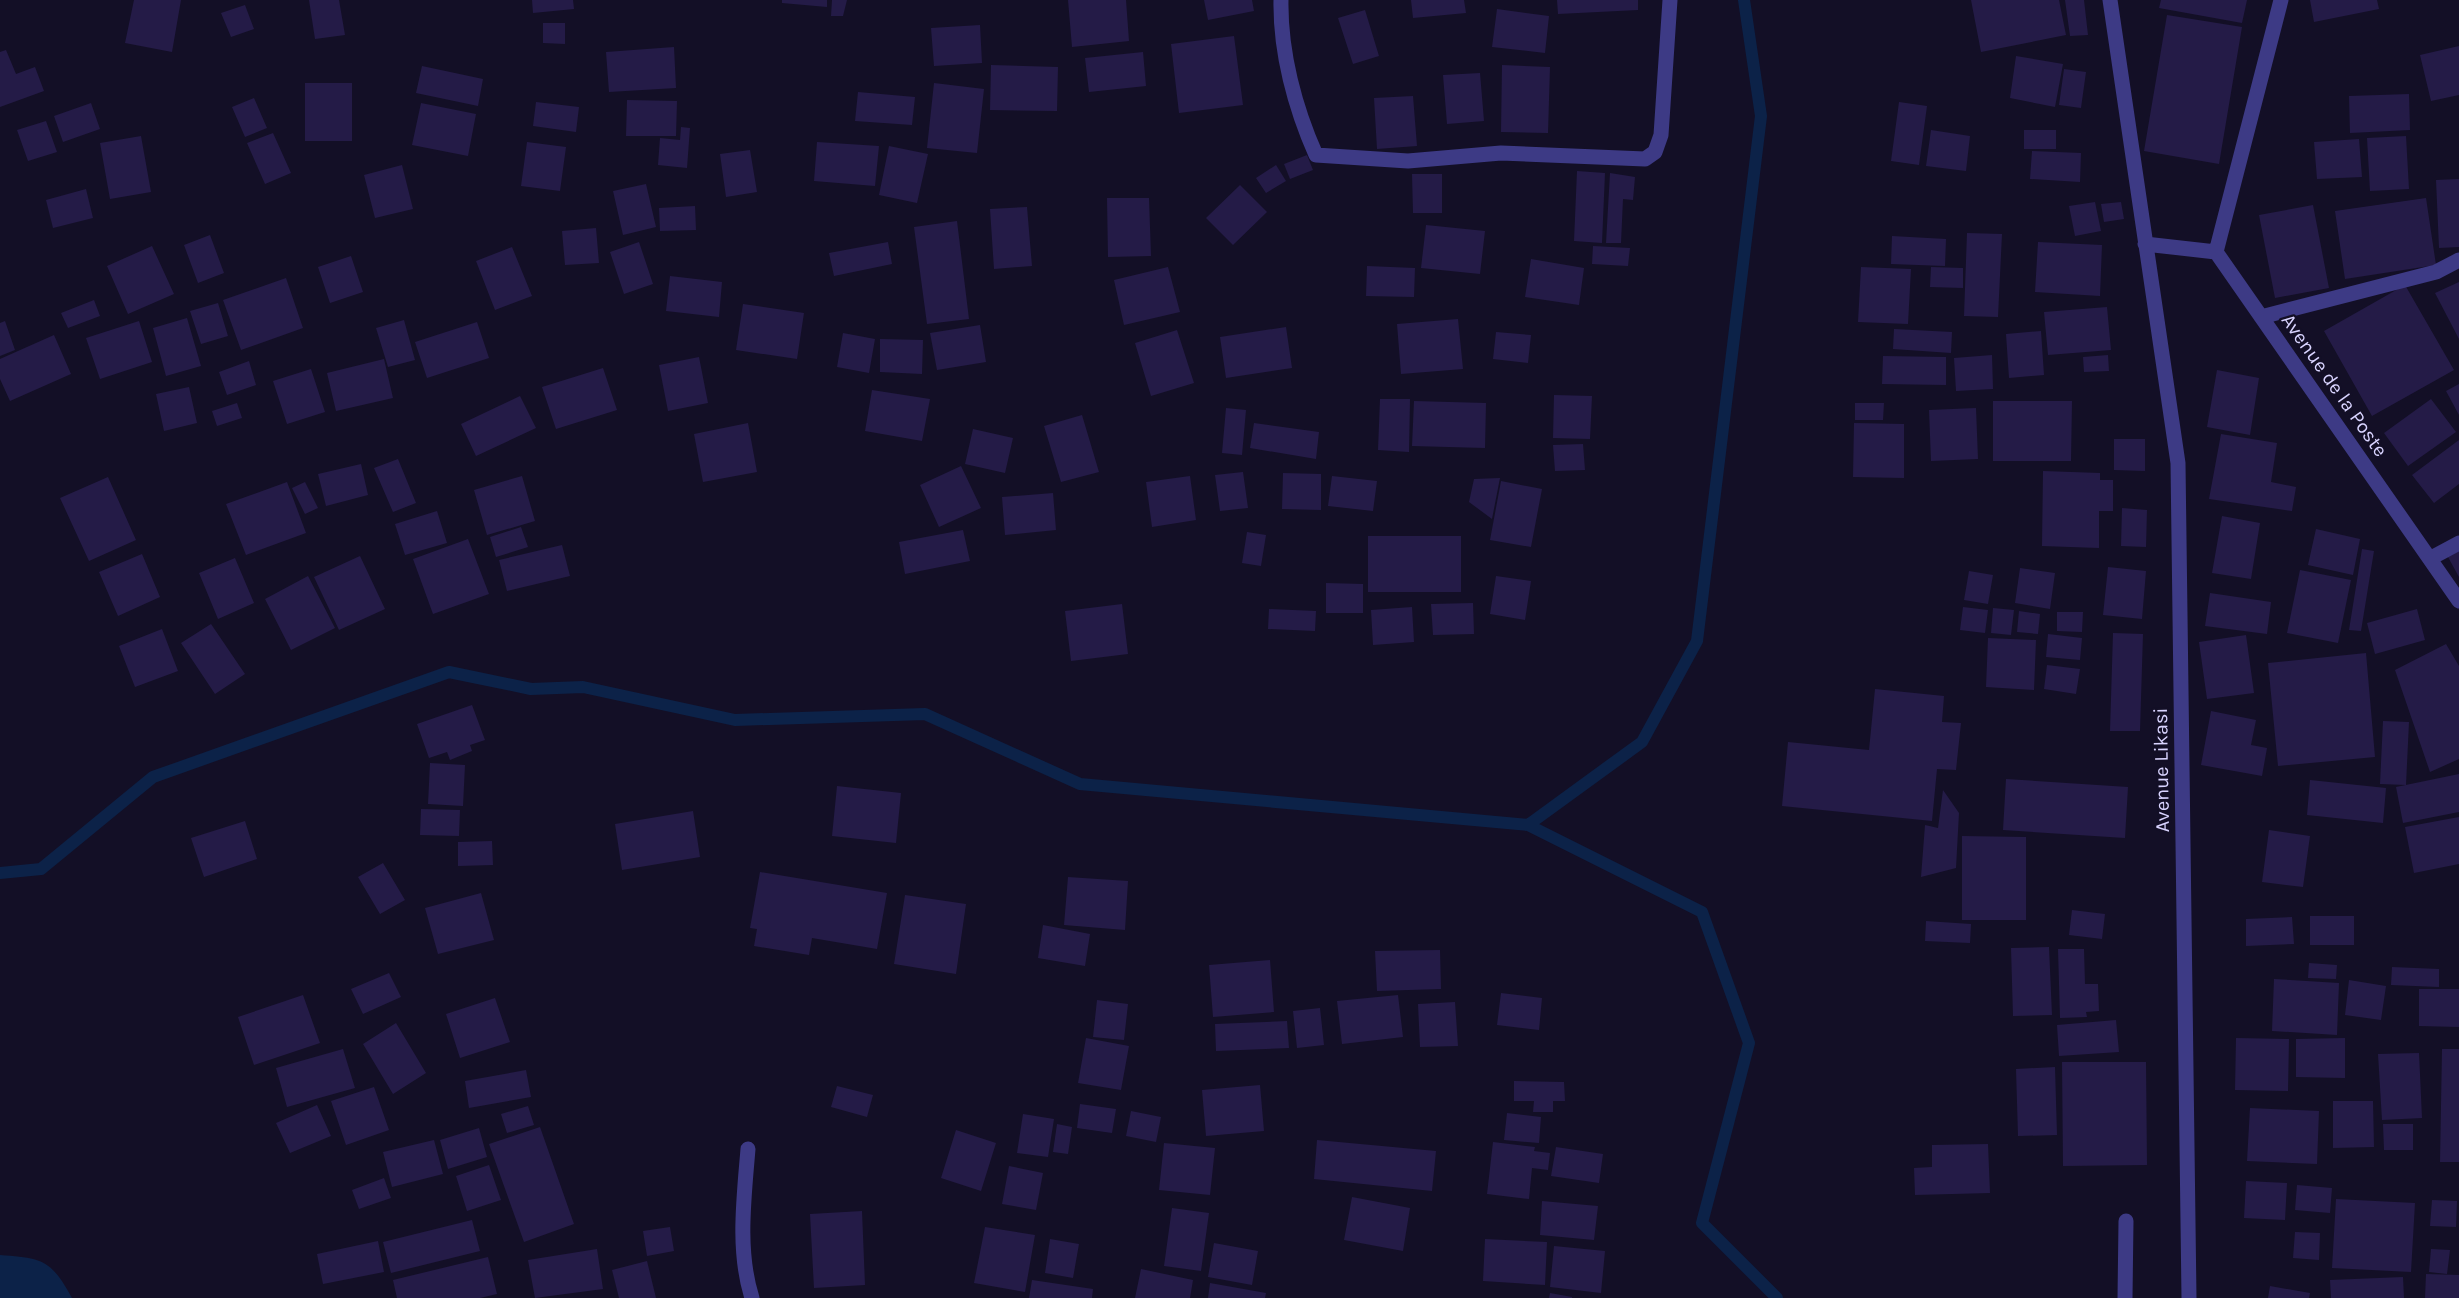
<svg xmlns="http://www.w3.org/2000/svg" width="2459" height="1298" viewBox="0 0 2459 1298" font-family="Karla,sans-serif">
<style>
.water{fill:#0c2248}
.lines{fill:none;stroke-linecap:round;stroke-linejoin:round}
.stream{stroke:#0c2248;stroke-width:12}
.building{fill:#241b47}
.lane{stroke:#3d3a85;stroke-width:15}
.street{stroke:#3d3a85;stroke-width:15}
.labels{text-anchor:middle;stroke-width:4.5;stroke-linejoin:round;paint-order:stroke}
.street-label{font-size:20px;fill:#d9d4ff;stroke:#130f26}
</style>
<rect width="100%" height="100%" fill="#130f26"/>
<!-- water -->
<path class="water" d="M0,1255C43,1258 51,1260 72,1298H0Z"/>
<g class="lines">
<!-- stream -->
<path class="stream" d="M1528,825L1702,912L1749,1043L1702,1223L1777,1298
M0,873L41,869L153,777L449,672L531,689L583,687L735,720L925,714L1080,784L1528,825L1642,742L1697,641L1761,116L1744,0"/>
</g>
<!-- building -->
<path class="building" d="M134,0H181L172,52L125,43Z
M309,0H339L345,35L315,39Z
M532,0H573L574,9L533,13Z
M782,0H827V7L782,3Z
M832,0H847L843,16H831Z
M1068,0H1126L1129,41L1072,47Z
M1204,0H1252L1254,11L1208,20Z
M1411,0H1464L1466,13L1413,18Z
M1557,0H1638V10L1558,14Z
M1971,0H2059L2066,35L1981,52Z
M2065,0H2084L2088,35L2070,36Z
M2161,0H2247L2242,23L2159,8Z
M2310,0H2377L2379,9L2314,22Z
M245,5L254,29L231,37L221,13Z
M1497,9L1549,16L1545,53L1492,47Z
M1365,10L1379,56L1353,64L1338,18Z
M2167,15L2242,27L2219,164L2144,151Z
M543,23H565V44L543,43Z
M980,25L982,63L934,66L931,28Z
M1234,36L1243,105L1179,113L1171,44Z
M2459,46V95L2431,101L2420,55Z
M674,47L676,88L609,92L606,52Z
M6,50L16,74L35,67L44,91L0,107V52Z
M1143,52L1146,86L1089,92L1085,58Z
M2016,56L2063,64L2055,107L2010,98Z
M991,65L1058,67L1057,111L990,110Z
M1502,65L1550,67L1548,133L1501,132Z
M422,66L483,79L478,106L416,93Z
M2064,69L2086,72L2081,108L2059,105Z
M1480,73L1484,121L1447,124L1443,75Z
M305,83H352V141H305Z
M934,83L984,89L977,153L927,148Z
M858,92L915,97L912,125L855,121Z
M2409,94L2410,130L2350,133L2349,96Z
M1413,96L1417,146L1377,149L1374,98Z
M254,98L267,128L245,137L232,107Z
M627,100L677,101L676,136H626Z
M536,102L579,107L576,132L533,126Z
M1899,102L1927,106L1919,165L1891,161Z
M91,103L100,129L63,142L54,116Z
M421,103L476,114L468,156L412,145Z
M46,121L57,152L28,161L17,130Z
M681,127L690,128L687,168L658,165L660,138L680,140Z
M1931,130L1970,136L1966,171L1926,166Z
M2024,130H2056V149H2024Z
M273,133L291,173L265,184L247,143Z
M141,136L151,192L110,199L100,143Z
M2406,136L2409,189L2370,191L2367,138Z
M2359,139L2362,177L2317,179L2314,142Z
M527,142L566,147L560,191L521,186Z
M817,142L879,146L875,186L814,181Z
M889,146L928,154L917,203L879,195Z
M750,150L757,192L726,197L720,154Z
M2032,151L2081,153L2080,182L2030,179Z
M1307,155L1313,170L1290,179L1284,164Z
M402,165L413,209L375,218L364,175Z
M1276,165L1286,181L1266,193L1256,178Z
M1577,171L1605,173L1602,243L1574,241Z
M1610,173L1635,177L1633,200L1623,199L1621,243H1606Z
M1412,174H1442V213H1413Z
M2459,179V247L2439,248L2436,180Z
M646,184L656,227L623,235L613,191Z
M1240,185L1267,212L1233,245L1206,218Z
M86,189L93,218L53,228L46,200Z
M1107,198H1149L1151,256L1108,257Z
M2426,198L2436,265L2345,279L2335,211Z
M2095,202L2101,231L2075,236L2069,206Z
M2121,202L2124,219L2104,222L2101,204Z
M2313,205L2329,288L2275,298L2259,215Z
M695,206L696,230L660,231L659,208Z
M1027,207L1032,266L994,269L990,209Z
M957,221L969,319L927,324L914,227Z
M1426,225L1485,231L1480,274L1421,268Z
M596,228L599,263L565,265L562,231Z
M1967,233L2002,234L1998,317L1964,316Z
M210,235L224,273L198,283L184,245Z
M1892,236L1946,239L1945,266L1891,264Z
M639,242L653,284L624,294L610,252Z
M888,242L892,264L834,276L829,253Z
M2038,242L2102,245L2100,296L2035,292Z
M152,246L174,294L128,314L107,266Z
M1593,246L1630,248L1628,266L1592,264Z
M512,247L532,296L495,310L476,261Z
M351,256L363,292L330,303L318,267Z
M1531,259L1584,268L1579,305L1525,297Z
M1367,266L1415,268L1414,297L1366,296Z
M1168,267L1180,312L1124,325L1114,280Z
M1861,267L1911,269L1908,324L1858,322Z
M1931,267L1963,268V288L1930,287Z
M670,276L722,282L719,317L666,311Z
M286,278L303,328L241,350L223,300Z
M2459,282V339L2435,293Z
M2405,285L2454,370L2372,416L2324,331Z
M94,300L100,316L68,328L61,313Z
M218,303L228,336L201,344L190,311Z
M743,304L804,313L797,359L736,350Z
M2107,307L2111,350L2048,355L2044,312Z
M187,318L201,366L166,376L153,328Z
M1458,319L1463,369L1401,374L1397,324Z
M404,320L415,360L388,367L376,328Z
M5,321L15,350L0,356V323Z
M139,321L152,362L100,379L86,338Z
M477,322L489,358L427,378L415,342Z
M980,325L986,362L937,370L930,333Z
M1286,327L1292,368L1226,378L1220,337Z
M1894,329L1952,332L1951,353L1893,349Z
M1177,330L1194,383L1151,396L1135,343Z
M2041,331L2044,375L2009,378L2006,334Z
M1496,332L1531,335L1528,363L1493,359Z
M843,333L875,339L869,373L837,367Z
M54,335L71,374L10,401L0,379V359Z
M880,339L923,340L922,374L880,372Z
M1992,355L1993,389L1956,391L1954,358Z
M2108,355L2109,371L2084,372L2083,357Z
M1883,356L1946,357V385L1882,384Z
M699,357L708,403L668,411L659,365Z
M384,359L393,398L336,411L327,373Z
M249,361L256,385L227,395L219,372Z
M603,368L617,410L556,429L542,387Z
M311,369L325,412L287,424L273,381Z
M2217,370L2259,378L2250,435L2207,427Z
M2459,384V415L2446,391Z
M189,387L197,423L164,431L156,394Z
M872,390L930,399L922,441L865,431Z
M1554,395L1592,396L1590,439L1553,438Z
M520,396L536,428L476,456L461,424Z
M1380,399H1410L1409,452L1378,450Z
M2431,399L2456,432L2408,466L2384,433Z
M1414,401L1486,403L1485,448L1412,446Z
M1993,401H2072L2071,461H1993Z
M237,403L242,418L217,426L212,411Z
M1855,403H1884L1883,420H1855Z
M1226,408L1246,410L1242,455L1222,453Z
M1976,408L1978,459L1931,461L1929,410Z
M1082,415L1099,472L1061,482L1044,426Z
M748,423L757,472L703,482L694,434Z
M1254,423L1319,432L1316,459L1250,448Z
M1854,423L1904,424V478L1853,477Z
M973,429L1013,438L1005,473L965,464Z
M2221,434L2277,443L2271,482L2296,487L2292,511L2209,499Z
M2114,439H2145V471L2114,470Z
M2459,440V484L2434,503L2412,475Z
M1583,444L1585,470L1555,471L1553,445Z
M398,459L416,503L393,512L374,468Z
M361,464L368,495L326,506L318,474Z
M961,466L981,508L939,527L920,485Z
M2043,471L2100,473V480H2113V511H2099V548L2042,546Z
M1243,472L1248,508L1220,511L1215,475Z
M1283,473L1321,474V510L1282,509Z
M522,476L535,521L487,535L474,490Z
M1190,476L1196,520L1152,527L1146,482Z
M1332,476L1377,481L1373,511L1328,506Z
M108,477L136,540L89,561L60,498Z
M1500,478L1492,519L1469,502L1474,479Z
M1501,481L1542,489L1531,547L1490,540Z
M287,482L306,533L246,555L226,504Z
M305,482L318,508L305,514L292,488Z
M1053,493L1056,530L1005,535L1002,497Z
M2122,508L2147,510L2146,547L2121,546Z
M437,511L447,543L405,555L395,524Z
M2222,516L2260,523L2251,579L2212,573Z
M521,527L528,547L496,557L490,537Z
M2316,529L2360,539L2353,575L2308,565Z
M963,530L970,561L905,574L899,542Z
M1247,532L1266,535L1261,566L1242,563Z
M1368,536H1461V592H1368Z
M468,539L489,594L433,614L413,559Z
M562,545L570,576L507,591L499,560Z
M2362,549L2374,551L2361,631L2349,630Z
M2459,551V577L2448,557Z
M142,554L160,597L118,616L99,572Z
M360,556L385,609L339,630L314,577Z
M235,558L254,603L218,619L199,573Z
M2108,567L2146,571L2142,619L2103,615Z
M2020,568L2055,573L2050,609L2015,603Z
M2300,570L2351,580L2338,643L2287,633Z
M1969,571L1993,575L1988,604L1964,600Z
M308,576L335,628L291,650L265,599Z
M1496,576L1531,581L1525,620L1490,614Z
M1326,583L1363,584V613H1326Z
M2210,593L2271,602L2267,634L2205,626Z
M1473,603L1474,634L1433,635L1431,604Z
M1122,604L1128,654L1071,661L1065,611Z
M1412,607L1414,642L1373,645L1371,610Z
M1963,607L1988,610L1985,633L1960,630Z
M1993,608L2014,610L2011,635L1991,633Z
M1269,609L1316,611L1315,631L1268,629Z
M2417,609L2425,640L2375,654L2367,623Z
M2019,611L2040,614L2038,634L2017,632Z
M2057,612H2083L2082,632L2057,631Z
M211,624L245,674L215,694L181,643Z
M162,629L178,671L135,687L119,646Z
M2113,633L2143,634L2140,731H2110Z
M2048,634L2082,638L2080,660L2046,657Z
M2246,635L2254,693L2207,699L2199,642Z
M1988,638L2036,640L2034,690L1986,687Z
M2446,644L2459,666V759L2430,772L2395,670Z
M2366,653L2375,757L2278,766L2268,663Z
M2047,665L2080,669L2076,694L2044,689Z
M1875,689L1944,696L1942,722L1961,723L1956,770L1937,769L1932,821L1782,806L1788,742L1869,750Z
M472,705L485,740L470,745L472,751L450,760L447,752L429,758L417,724Z
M2211,711L2256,720L2251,745L2267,748L2262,776L2201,765Z
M2383,721L2409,722L2406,785L2380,784Z
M430,763L465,765L463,806L428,804Z
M2459,774V812L2403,823L2396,787Z
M2006,779L2128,787L2125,838L2003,830Z
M2310,780L2386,788L2383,823L2307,815Z
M837,786L901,793L896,843L832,836Z
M1943,790L1959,813L1956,868L1921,877L1925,825L1938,828Z
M421,809L460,810L459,836L420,835Z
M693,811L700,857L622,870L615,824Z
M2459,817V864L2414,873L2405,827Z
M245,821L257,859L204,877L191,838Z
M2269,830L2310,836L2303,887L2262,882Z
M1962,836L2026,837V920H1962Z
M492,841L493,865L458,866V842Z
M383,863L405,900L380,914L358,877Z
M760,872L887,893L877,949L812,938L809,955L754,946L757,929L750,928Z
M1068,877L1128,881L1125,930L1064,925Z
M481,893L494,940L438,954L425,908Z
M905,895L966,904L956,974L894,964Z
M2072,910L2105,914L2102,939L2069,935Z
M2310,916H2354V945H2310Z
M2292,917L2294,944L2246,946V919Z
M1926,921L1971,924L1970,943L1925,941Z
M1043,925L1090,934L1085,966L1038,958Z
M2049,947L2052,1015L2013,1016L2011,948Z
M2058,949H2084L2085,984H2098L2099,1011L2086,1012L2087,1017L2060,1018Z
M1440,950L1441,989L1377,991L1375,951Z
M1270,960L1274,1012L1213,1017L1209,965Z
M2309,963L2337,965L2336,979L2308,978Z
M2392,967L2439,969V987L2391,985Z
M389,973L401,997L363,1014L351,989Z
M2274,979L2339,983L2337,1035L2272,1031Z
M2349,980L2386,986L2381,1020L2345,1015Z
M2419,989H2459V1027L2419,1026Z
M1501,993L1542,998L1539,1030L1497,1025Z
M303,995L320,1043L254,1065L238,1017Z
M1398,995L1403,1037L1342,1044L1337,1001Z
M495,998L510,1042L460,1058L446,1014Z
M1097,1000L1128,1004L1124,1040L1093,1037Z
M1455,1002L1458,1046L1420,1047L1418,1004Z
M1320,1008L1324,1045L1297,1048L1293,1011Z
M2116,1020L2119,1052L2059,1056L2057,1025Z
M1287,1021L1289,1048L1216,1051L1215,1024Z
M396,1023L426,1073L393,1094L363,1044Z
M1086,1038L1129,1046L1121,1090L1078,1083Z
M2236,1038L2289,1039L2288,1091L2235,1090Z
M2345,1038V1078L2296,1077V1039Z
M343,1049L355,1088L287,1107L276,1068Z
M2442,1049H2459V1162H2440Z
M2419,1053L2422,1118L2382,1120L2378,1054Z
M2062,1062H2146L2147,1165L2063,1166Z
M2055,1067L2057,1135L2018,1136L2016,1069Z
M526,1070L531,1097L469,1108L465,1081Z
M1514,1081L1564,1082L1565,1101H1553V1112H1533L1534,1101H1514Z
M1260,1085L1264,1131L1206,1136L1202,1090Z
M837,1086L873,1095L867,1117L831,1107Z
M374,1087L389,1130L346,1145L331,1101Z
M2333,1101H2373L2374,1147L2333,1148Z
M1080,1104L1116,1109L1112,1133L1077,1128Z
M317,1105L331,1136L290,1153L276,1123Z
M528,1106L534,1125L507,1133L501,1114Z
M2250,1108L2319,1111L2317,1164L2247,1161Z
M1131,1111L1161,1117L1156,1142L1126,1136Z
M1507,1113L1541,1117L1539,1143L1504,1140Z
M1023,1114L1054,1119L1048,1157L1017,1153Z
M1057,1124L1072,1127L1068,1154L1053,1152Z
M2383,1124H2413V1150H2384Z
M540,1127L574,1224L524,1242L489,1144Z
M479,1128L487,1157L448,1169L440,1140Z
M956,1130L996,1143L981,1191L941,1178Z
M434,1140L443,1174L392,1187L383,1152Z
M1317,1140L1436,1151L1432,1191L1314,1179Z
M1493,1142L1535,1147L1534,1151L1550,1153L1548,1170L1532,1168L1529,1199L1487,1194Z
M1164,1143L1215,1148L1210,1195L1159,1190Z
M1988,1144L1990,1193L1915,1195L1914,1168L1932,1167V1145Z
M1556,1147L1603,1154L1599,1183L1551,1176Z
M489,1165L501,1200L467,1211L456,1176Z
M1009,1166L1043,1173L1036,1210L1002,1204Z
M384,1178L391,1198L359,1209L352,1190Z
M2246,1181L2287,1183L2285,1220L2244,1218Z
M2297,1185L2332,1188L2330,1213L2295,1210Z
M1352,1197L1410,1208L1403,1251L1344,1240Z
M2336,1199L2415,1203L2411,1272L2332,1268Z
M2432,1200L2457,1201L2456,1227L2430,1226Z
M1542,1201L1598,1206L1594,1240L1540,1235Z
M1172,1208L1209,1213L1201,1271L1164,1266Z
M862,1211L865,1285L814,1288L810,1214Z
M472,1220L480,1251L391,1273L383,1242Z
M670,1227L674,1251L647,1256L643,1231Z
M985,1227L1035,1235L1025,1292L974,1283Z
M2295,1232L2320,1233L2319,1260L2293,1258Z
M1050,1239L1079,1244L1073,1278L1045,1273Z
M1485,1239L1547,1242L1545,1285L1483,1281Z
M378,1241L384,1272L323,1284L317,1254Z
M1214,1243L1258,1251L1252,1285L1208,1277Z
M1554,1246L1605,1251L1601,1293L1550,1287Z
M597,1249L603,1289L535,1298L528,1260Z
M2431,1249L2450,1250L2447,1274L2429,1272Z
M488,1257L497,1294L480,1298H397L393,1280Z
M647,1261L656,1298H619L612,1270Z
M1141,1269L1193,1280L1190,1298H1135Z
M2426,1274L2459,1275V1298H2425Z
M2403,1277L2404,1298H2331L2330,1280Z
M1032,1280L1093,1289L1092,1298H1029Z
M1210,1283L1266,1293L1265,1298H1208Z
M2270,1286L2310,1293L2309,1298H2268Z
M1550,1293L1572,1297V1298H1549Z"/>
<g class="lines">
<!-- lane -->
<path class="lane" d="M2125,1298L2126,1221"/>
<!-- street -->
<path class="street" d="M1281,0C1280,52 1295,108 1316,155L1408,161L1501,153L1645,159L1655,152L1661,135L1670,0
M2110,0L2178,463L2189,1298
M2145,244L2216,252L2459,601
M2216,252L2281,0
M2261,317L2436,272L2459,260
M2431,558L2459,543
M748,1149C744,1198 737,1251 752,1298"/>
</g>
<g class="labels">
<!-- street labels -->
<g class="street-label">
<text transform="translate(2335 385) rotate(55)" y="7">Avenue de la Poste</text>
<text transform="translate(2161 770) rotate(-91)" y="7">Avenue Likasi</text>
</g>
</g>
</svg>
